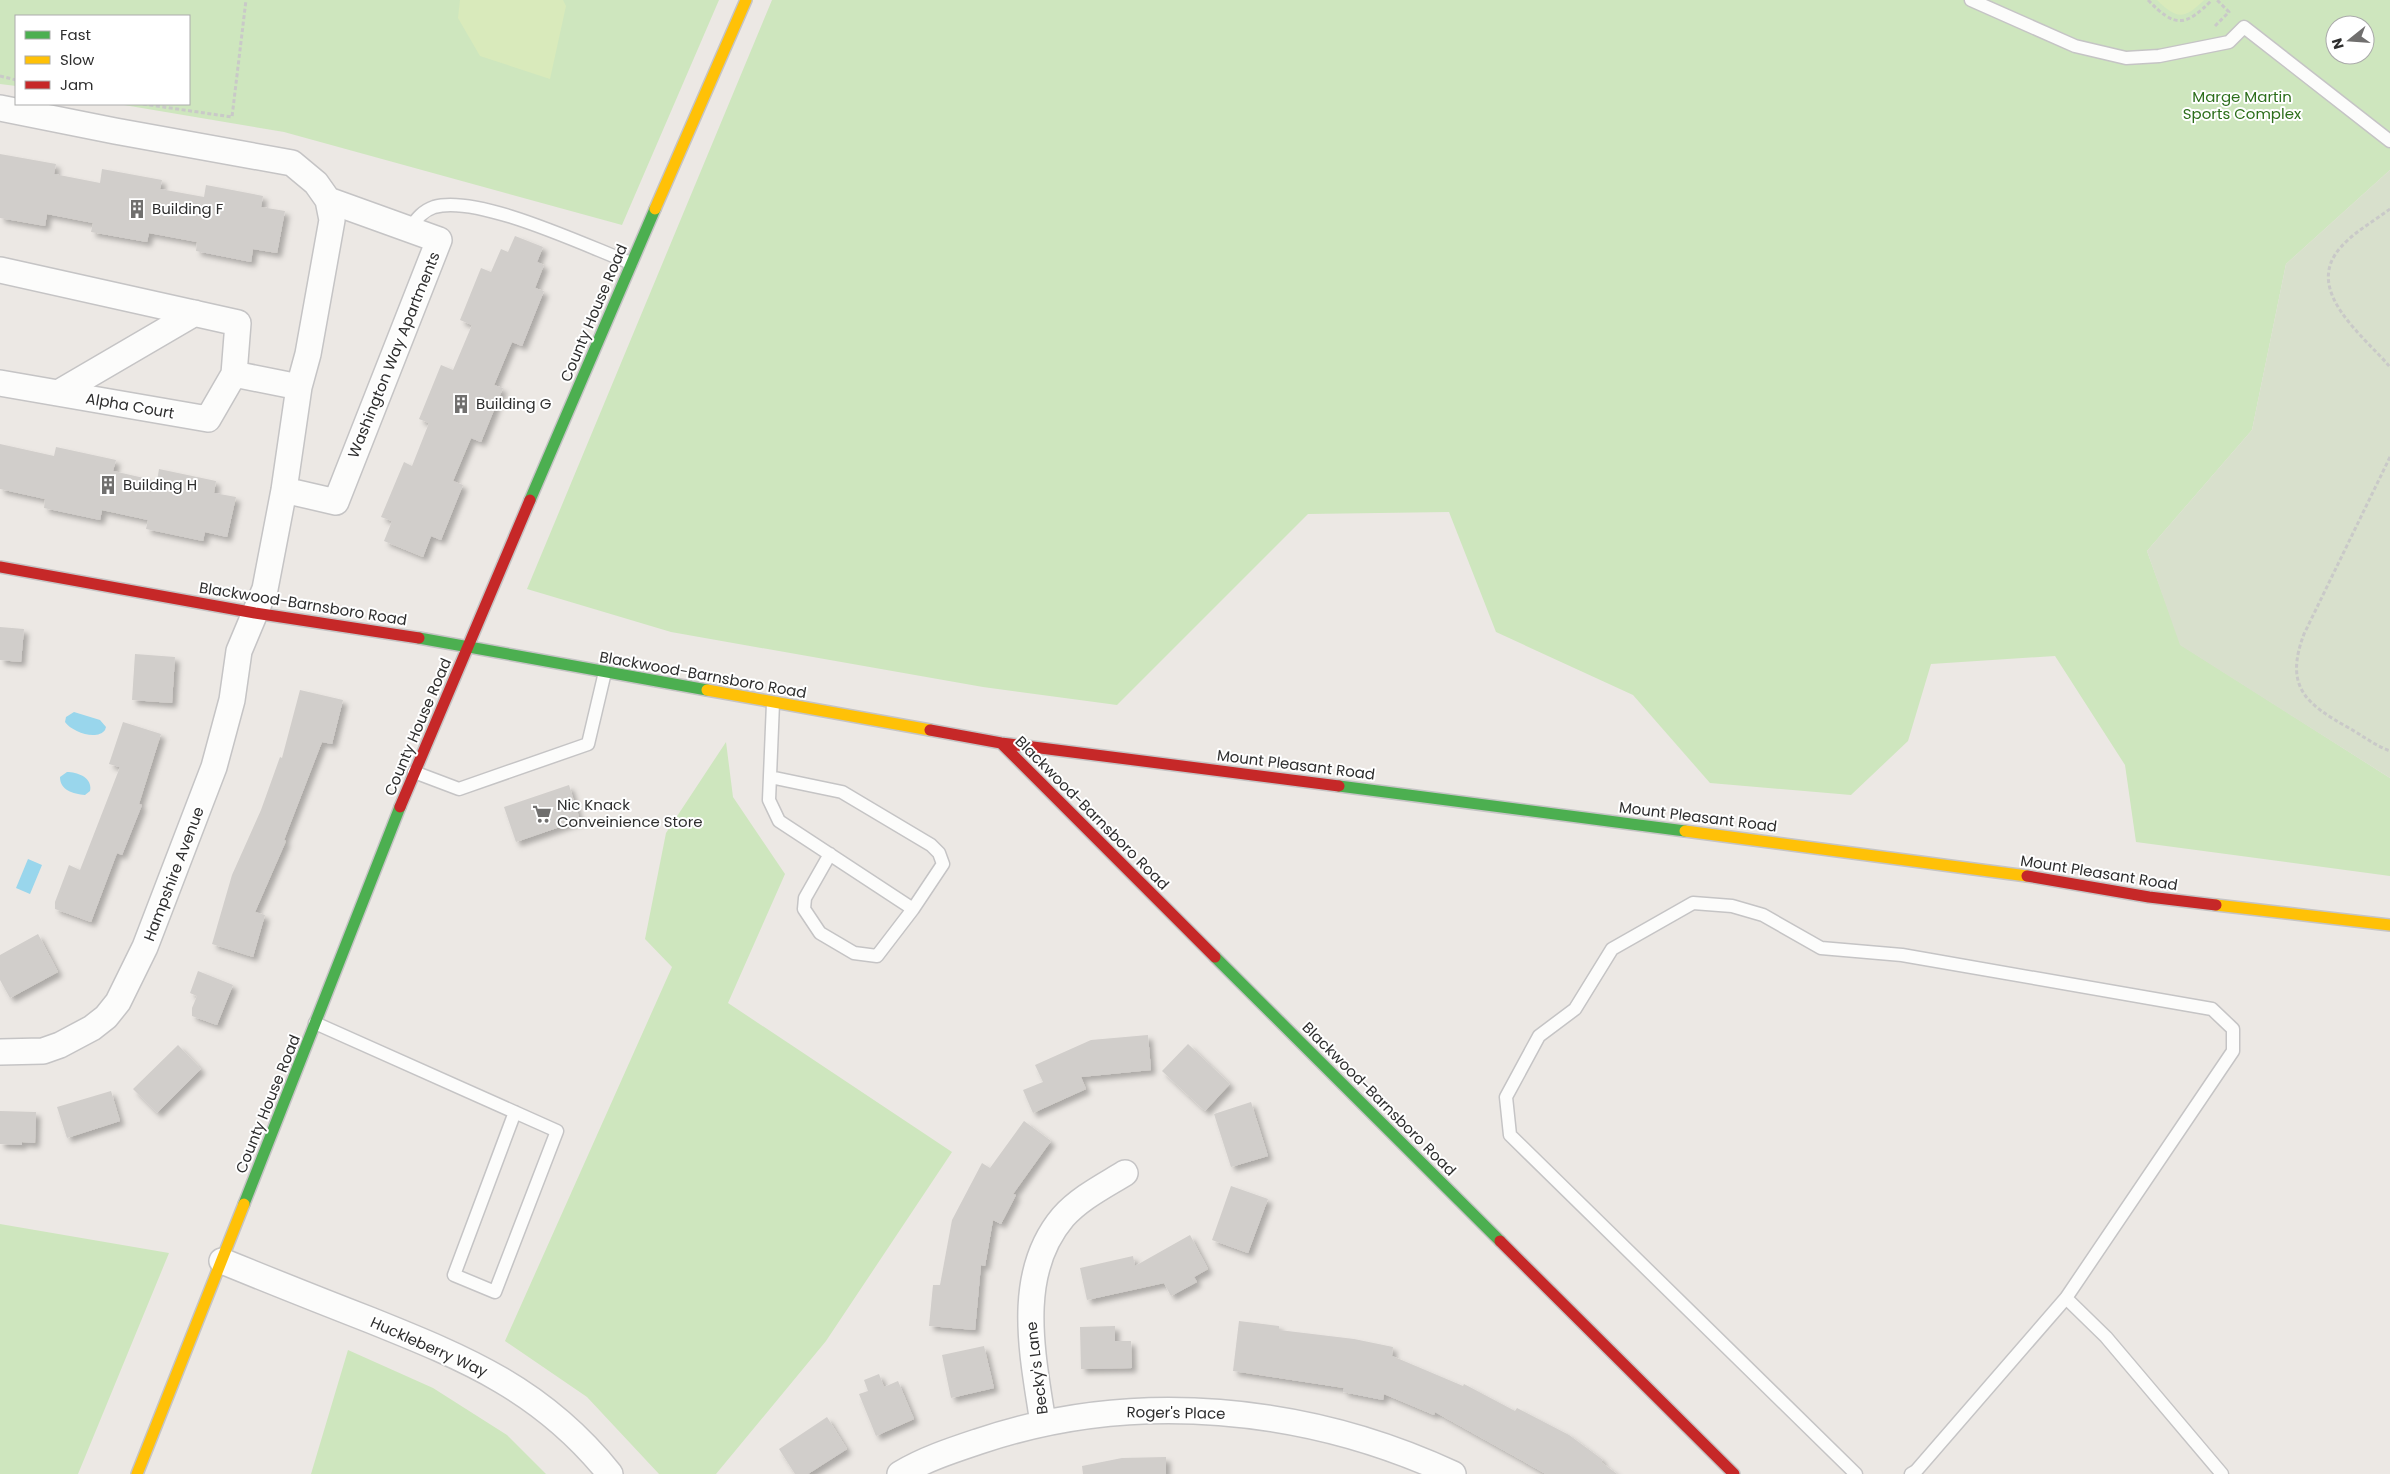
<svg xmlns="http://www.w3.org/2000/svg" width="2390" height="1474" viewBox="0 0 2390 1474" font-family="Poppins,sans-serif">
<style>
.green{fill:#cee6be;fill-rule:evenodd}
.cemetery{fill:#d8e0cc}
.pitch{fill:#d9eabb}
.water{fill:#99d6ec}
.building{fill:#d1cecb;filter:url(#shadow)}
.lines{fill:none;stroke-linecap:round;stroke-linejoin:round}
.lane-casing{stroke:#c5c4c5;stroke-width:15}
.street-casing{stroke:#c5c4c5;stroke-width:28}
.fast-casing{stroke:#c5c4c5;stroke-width:14}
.slow-casing{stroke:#c5c4c5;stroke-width:14}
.jam-casing{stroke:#c5c4c5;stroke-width:14}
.path{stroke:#c9c9c8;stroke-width:3;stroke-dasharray:4 2.5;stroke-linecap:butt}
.lane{stroke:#fcfcfb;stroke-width:12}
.street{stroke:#fcfcfb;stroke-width:25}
.fast{stroke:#4caf50;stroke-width:11}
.slow{stroke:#ffc107;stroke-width:11}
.jam{stroke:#c62828;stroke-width:11}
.labels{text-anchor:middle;stroke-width:4;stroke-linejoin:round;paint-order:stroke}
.park-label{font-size:15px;fill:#2c6e1b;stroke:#fff}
.poi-label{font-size:15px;fill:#2e2e2e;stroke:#fff;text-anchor:start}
.street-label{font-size:15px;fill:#2e2e2e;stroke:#fff}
</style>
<defs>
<filter id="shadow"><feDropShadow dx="4.5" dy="4.5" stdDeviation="2.5" flood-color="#0004"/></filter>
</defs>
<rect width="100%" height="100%" fill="#ece8e4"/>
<!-- green -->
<path class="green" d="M0,0H719L622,225L284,132L118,104H189V16H16V86L0,84Z
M772,0H2390V170L2286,264L2252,430L2147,551L2181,645L2390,778V876L2136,842L2125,765L2055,656L1931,664L1908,741L1851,795L1710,783L1633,695L1496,632L1449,512L1308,514L1117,705L983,687L671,632L527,589ZM2335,25H2365V55H2335Z
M726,742L733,797L785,874L728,1003L952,1152L826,1341L716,1474H659L587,1397L505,1341L672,967L645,939L666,833Z
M0,1224L169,1253L78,1474H0Z
M348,1350L433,1388L507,1435L546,1474H311Z"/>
<!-- cemetery -->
<path class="cemetery" d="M2390,170V778L2180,645L2147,551L2252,430L2286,264Z"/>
<!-- pitch -->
<path class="pitch" d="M460,0H563L566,6L550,79L480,56L458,18Z
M2157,0H2204C2185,19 2177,20 2157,0Z"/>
<!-- water -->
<path class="water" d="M74,712L100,720L106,727L105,730C97,741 72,732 65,722L66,717Z
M67,772C78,772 93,778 90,791L85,795C73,794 60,790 60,777Z
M28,859L42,865L30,894L16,888Z"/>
<!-- building -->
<path class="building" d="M0,154L56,164L54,174L100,183L102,169L162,180L160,189L204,197L206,185L263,196L261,207L285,211L277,253L253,249L251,262L196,251L197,242L149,233L147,242L91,232L93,223L47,214L45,226L0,218Z
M515,236L543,247L537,262L544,265L535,288L544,291L522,346L512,342L494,385L503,388L481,442L471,438L453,481L463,485L441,540L431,536L423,557L384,541L392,521L381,517L404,462L412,466L429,423L419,419L441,365L453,370L472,325L460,320L481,268L491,272L501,249L508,252Z
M0,444L54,456L56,447L116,460L113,471L157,481L159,469L216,481L214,493L236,497L227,537L205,532L203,541L146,529L148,520L102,510L100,520L44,508L45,499L0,489Z
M0,627L24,629L21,662L0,660Z
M135,654L175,657L172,703L132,700Z
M300,690L343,700L332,744L322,742L284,840L286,841L255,912L265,915L253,957L212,944L232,875L261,810L280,757L282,758Z
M123,722L161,734L139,804L142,805L122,855L117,853L91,922L55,909V902L69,865L80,870L120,767L109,764Z
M569,785L580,820L516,842L504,807Z
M38,934L58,972L10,998L0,980V955Z
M198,971L233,985L217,1025L192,1016V1008L197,996L190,993Z
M1148,1035L1151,1070L1081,1077L1086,1089L1033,1113L1023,1090L1043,1082L1035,1065L1091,1040Z
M1188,1044L1230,1084L1205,1111L1162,1071Z
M178,1045L201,1069L157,1113L133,1089Z
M111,1091L120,1121L67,1138L57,1107Z
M1251,1102L1268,1156L1231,1167L1214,1114Z
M0,1111L36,1112L35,1143L22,1142V1145L0,1144Z
M1024,1121L1051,1141L1013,1194L1016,1195L1001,1224L993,1220L985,1266L981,1265L975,1330L929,1326L933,1285H940L952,1220L982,1163L990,1168Z
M1231,1186L1268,1199L1248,1253L1212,1240Z
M1190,1235L1208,1269L1194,1277L1197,1282L1171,1296L1164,1283L1087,1300L1080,1268L1133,1256L1135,1266Z
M1239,1321L1279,1326V1330L1354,1339L1393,1347L1392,1356L1463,1386L1464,1384L1515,1411L1517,1408L1569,1435L1603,1460L1601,1462L1617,1474H1546L1435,1412L1434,1415L1384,1394L1383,1400L1343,1392L1344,1388L1233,1371Z
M1115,1326V1341H1131L1132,1368L1081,1369L1080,1327Z
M984,1346L994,1388L951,1398L942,1355Z
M879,1374L884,1387L898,1381L914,1419L876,1436L859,1394L868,1391L864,1380Z
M827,1417L847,1449L808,1474H795L779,1449Z
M1166,1457V1474H1083L1082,1466L1122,1458Z"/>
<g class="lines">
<!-- lane casing -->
<g class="lane-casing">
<path id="lane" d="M1971,0L2075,46L2126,58L2159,56L2229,42L2244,27L2390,141
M409,229C416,220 422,211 434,207C478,194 586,246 631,263
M414,772L459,789L588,744L605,672
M770,777L842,792L931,845L939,853L943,864L913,909L779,821L769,800L773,703
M830,854L805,898L804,909L820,933L854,953L877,956L913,909
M315,1023L557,1131L495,1292L454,1275L515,1112
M2066,1298L2106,1337L2222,1474
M1856,1474L1510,1135L1506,1097L1539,1036L1575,1009L1612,949L1693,903L1732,906L1763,915L1821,948L1902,955L2212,1009L2233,1029V1051L2066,1298L1916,1471L1911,1474"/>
</g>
<!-- street casing -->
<g class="street-casing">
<path id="street" d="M0,108L115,131L292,163L316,183L328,200L332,220L308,354L299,387L284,490L265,589L239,651L232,700L214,767L145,947L118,1002L106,1017L92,1028L60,1045L43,1051L0,1052
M0,270L238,323L234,374L208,419L0,383
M234,374L299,387
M58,393L195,313
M284,490L336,502L439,240L328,200
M222,1261C271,1281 321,1301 370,1320C467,1359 543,1390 610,1474
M1043,1423C1033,1356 1014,1275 1063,1217C1080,1198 1104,1186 1125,1173
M900,1474C925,1459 953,1450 980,1441C1134,1389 1307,1406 1453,1474"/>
</g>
<!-- fast casing -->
<g class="fast-casing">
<path id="fast" d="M530,500L655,209
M419,638L707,690
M1339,786L1685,831
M1215,957L1500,1241
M244,1204L400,807"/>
</g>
<!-- slow casing -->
<g class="slow-casing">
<path id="slow" d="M655,209L746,0
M707,690L930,730
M1685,831L2027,876
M2216,905L2390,925
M137,1474L244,1204"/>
</g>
<!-- jam casing -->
<g class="jam-casing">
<path id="jam" d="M0,567L255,613L419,638
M930,730L1001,743L1339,786
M1001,743L1215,957
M400,807L530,500
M2027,876L2149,897L2216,905
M1500,1241L1734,1474"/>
</g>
<!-- path -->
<path class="path" d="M2148,0C2175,28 2185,27 2212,0
M2215,26L2229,12L2217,0
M0,76L16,80
M143,104L232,117L246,0
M2390,209C2374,221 2354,232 2341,247C2302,290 2363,335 2390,367
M2390,457L2304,634C2284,687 2306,704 2349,728C2363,736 2376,746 2390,751"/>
<!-- lane -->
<use href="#lane" class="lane"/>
<!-- street -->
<use href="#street" class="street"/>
<!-- fast -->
<use href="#fast" class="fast"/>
<!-- slow -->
<use href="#slow" class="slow"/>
<!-- jam -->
<use href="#jam" class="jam"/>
</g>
<!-- icons -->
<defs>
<g id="building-bare" transform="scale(1.5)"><path d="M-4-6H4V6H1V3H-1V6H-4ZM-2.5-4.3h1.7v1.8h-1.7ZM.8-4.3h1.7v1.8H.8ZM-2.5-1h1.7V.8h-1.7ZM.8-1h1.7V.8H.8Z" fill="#706f6e" stroke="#fff" stroke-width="2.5" paint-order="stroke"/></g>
<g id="supermarket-bare" transform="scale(1.5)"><path d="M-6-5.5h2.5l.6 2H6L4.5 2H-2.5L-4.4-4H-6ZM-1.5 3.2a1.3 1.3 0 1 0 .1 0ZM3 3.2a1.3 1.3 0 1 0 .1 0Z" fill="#706f6e" stroke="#fff" stroke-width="2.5" paint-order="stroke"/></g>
</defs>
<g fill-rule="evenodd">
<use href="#building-bare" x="137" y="209"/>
<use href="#building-bare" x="461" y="404"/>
<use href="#building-bare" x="108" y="485"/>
<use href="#supermarket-bare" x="542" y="814"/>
</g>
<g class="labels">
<!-- park labels -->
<g class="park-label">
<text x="2242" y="102">Marge Martin<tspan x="2242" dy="17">Sports Complex</tspan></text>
</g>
<!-- poi labels -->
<g class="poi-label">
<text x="152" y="214">Building F</text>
<text x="476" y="409">Building G</text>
<text x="123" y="490">Building H</text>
<text x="557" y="810">Nic Knack<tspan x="557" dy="17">Conveinience Store</tspan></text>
</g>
<!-- street labels -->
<g class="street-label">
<text transform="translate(594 313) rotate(-67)" y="5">County House Road</text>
<text transform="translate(394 355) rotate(-68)" y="5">Washington Way Apartments</text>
<text transform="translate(130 406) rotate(10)" y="5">Alpha Court</text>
<text transform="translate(303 604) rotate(9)" y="5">Blackwood-Barnsboro Road</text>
<text transform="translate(703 675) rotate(10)" y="5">Blackwood-Barnsboro Road</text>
<text transform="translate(418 727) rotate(-67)" y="5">County House Road</text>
<text transform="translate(1296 765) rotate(7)" y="5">Mount Pleasant Road</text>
<text transform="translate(1092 813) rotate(45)" y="5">Blackwood-Barnsboro Road</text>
<text transform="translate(1698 817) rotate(7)" y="5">Mount Pleasant Road</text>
<text transform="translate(2099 873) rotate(9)" y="5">Mount Pleasant Road</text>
<text transform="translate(174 874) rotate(-69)" y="5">Hampshire Avenue</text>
<text transform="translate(1379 1099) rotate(45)" y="5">Blackwood-Barnsboro Road</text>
<text transform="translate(268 1104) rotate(-68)" y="5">County House Road</text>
<text transform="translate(429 1347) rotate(24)" y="5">Huckleberry Way</text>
<text transform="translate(1037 1368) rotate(-97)" y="5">Becky's Lane</text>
<text transform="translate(1176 1413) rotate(1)" y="5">Roger's Place</text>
</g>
</g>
<!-- legend -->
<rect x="15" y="15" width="175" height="90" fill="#ffffff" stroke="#ababab"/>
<rect x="25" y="31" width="25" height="8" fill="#4caf50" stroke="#ababab"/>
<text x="60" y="40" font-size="15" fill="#2e2e2e">Fast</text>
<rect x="25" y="56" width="25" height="8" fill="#ffc107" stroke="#ababab"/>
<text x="60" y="65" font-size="15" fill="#2e2e2e">Slow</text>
<rect x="25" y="81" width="25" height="8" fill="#c62828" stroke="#ababab"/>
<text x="60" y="90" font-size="15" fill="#2e2e2e">Jam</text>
<!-- north arrow -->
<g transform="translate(2350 40) rotate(253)"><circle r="24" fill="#ffffff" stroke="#ababab"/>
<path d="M0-4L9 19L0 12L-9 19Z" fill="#706f6e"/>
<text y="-8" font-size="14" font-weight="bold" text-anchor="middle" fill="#2e2e2e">N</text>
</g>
</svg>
